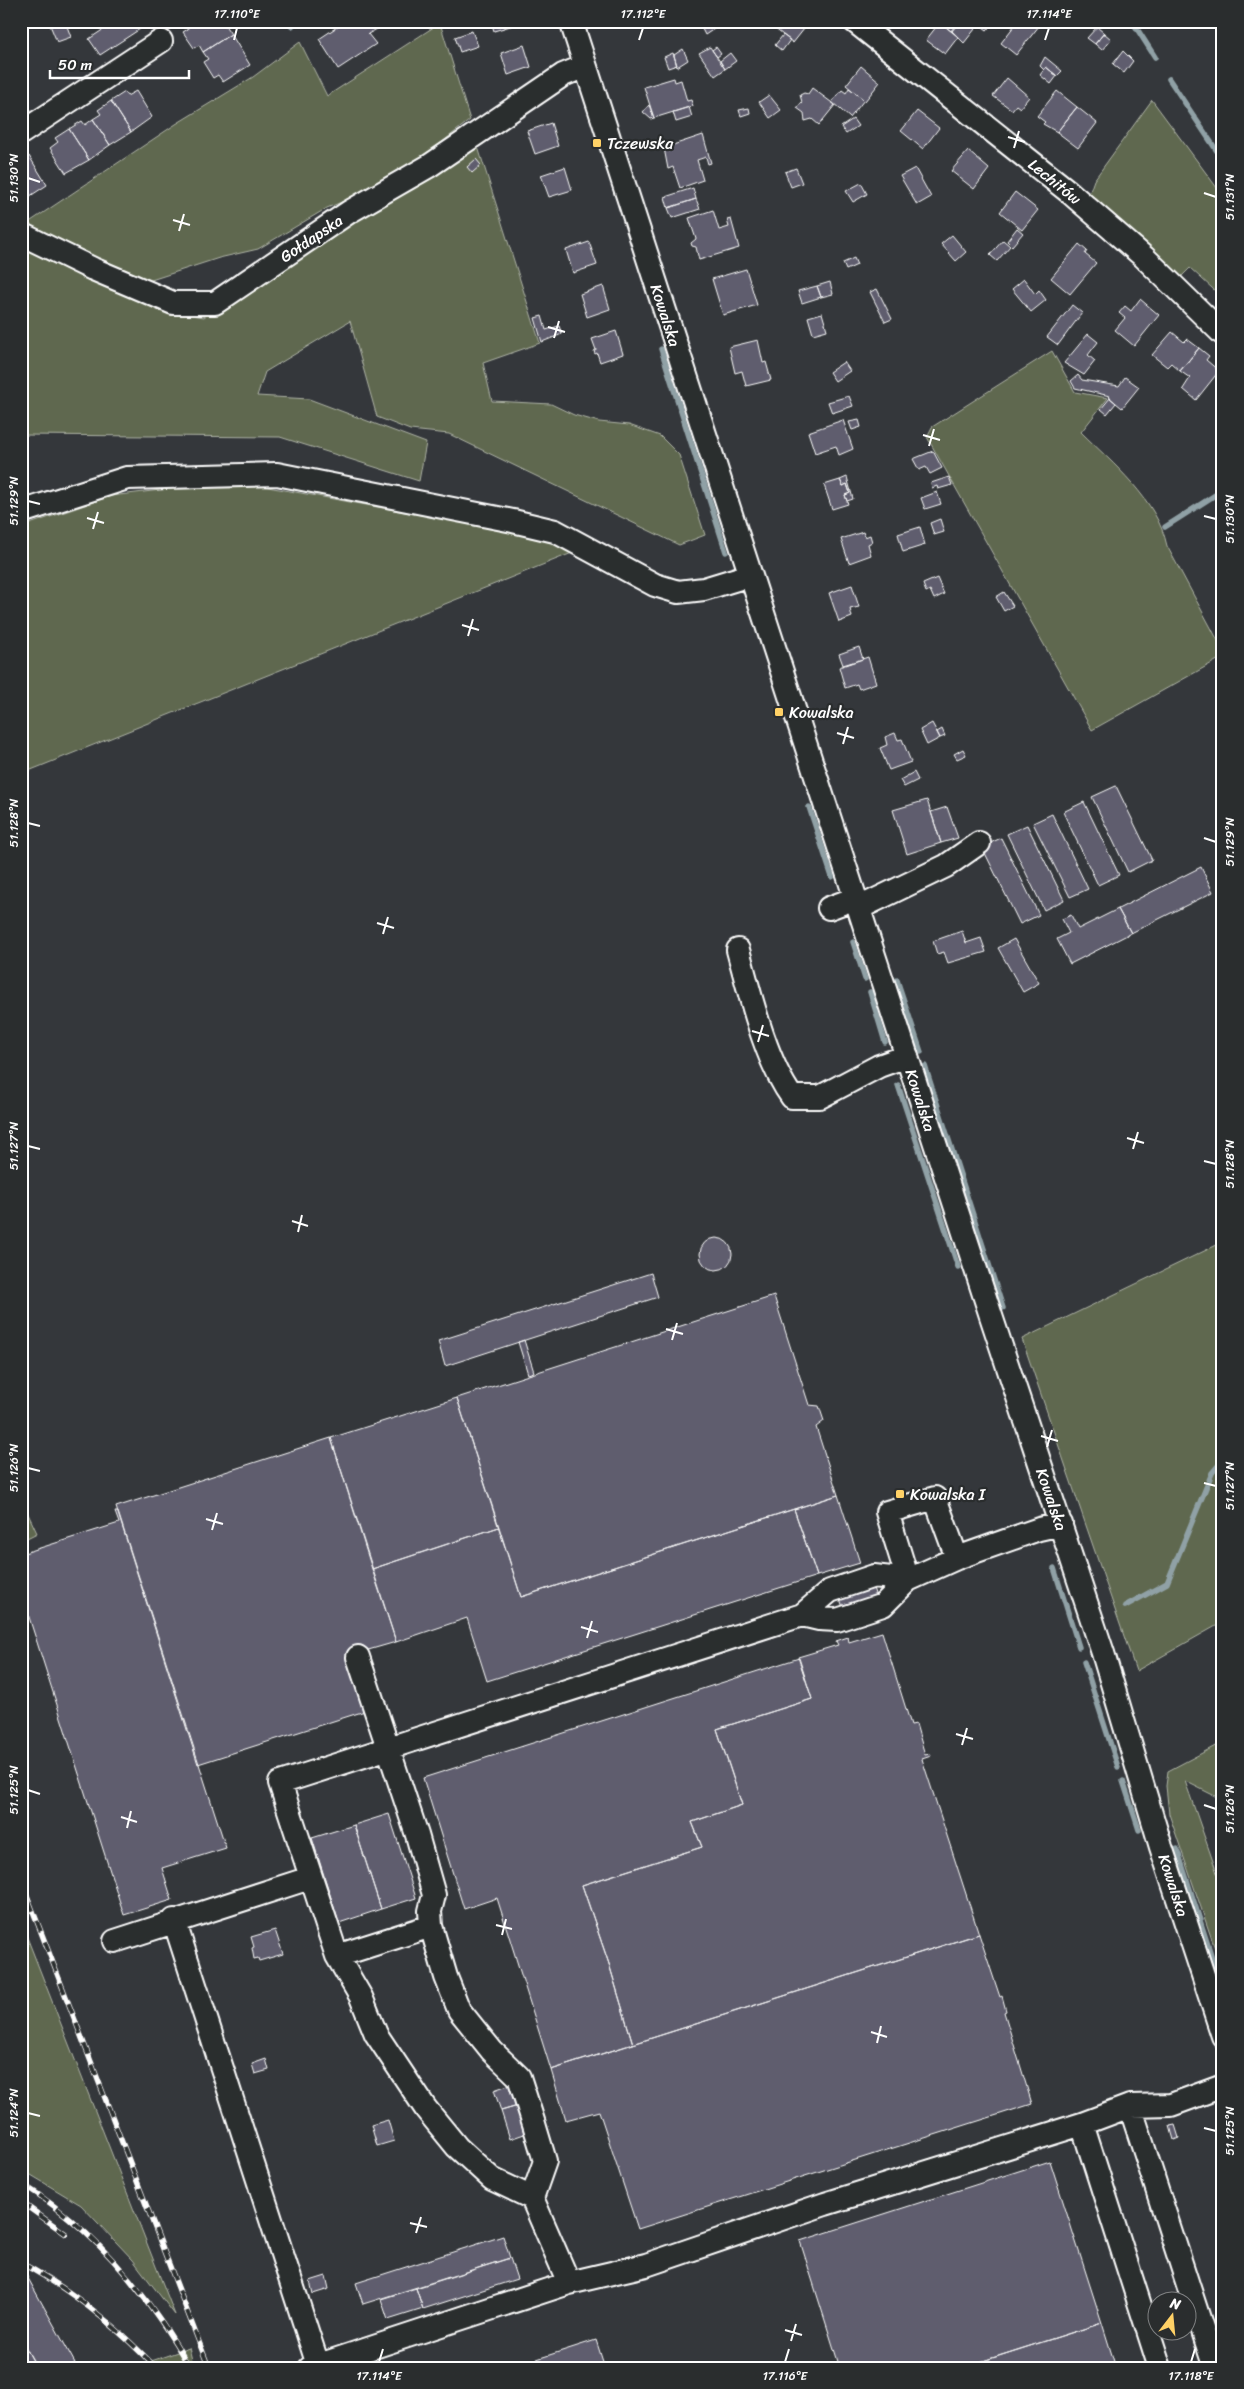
<svg xmlns="http://www.w3.org/2000/svg" width="1244" height="2389" viewBox="0 0 1244 2389" font-family="Sriracha,sans-serif">
<style>
.green{fill:#5f684f;stroke:#afb4a7}
.lines{fill:none;stroke-linecap:round;stroke-linejoin:round}
.stream{stroke:#90a1a6;stroke-width:5.5}
.building{fill:#5e5d6e;stroke:#fff}
.minor-casing{stroke:#fff;stroke-width:26}
.minor{stroke:#2a2d2e;stroke-width:22}
.rail-casing{stroke:#fff;stroke-width:5.5}
.rail{stroke:#2a2d2e;stroke-width:4;stroke-dasharray:11;stroke-linecap:butt}
.ticks{fill:none;stroke:#fff;stroke-width:2}
.poi-dot{fill:#ffd166;stroke:#2a2d2e;stroke-width:2}
.labels{text-anchor:middle;stroke-width:4.5;stroke-linejoin:round;paint-order:stroke}
.poi-label{font-size:16px;fill:#fff;stroke:#2a2d2e;text-anchor:start}
.street-label{font-size:16px;fill:#fff;stroke:#2a2d2e}
.neatline{fill:none;stroke:#fff;stroke-width:2}
.ticks-label{font-size:12px;text-anchor:middle;fill:#fff}
</style>
<rect width="100%" height="100%" fill="#34373b"/>
<filter id="ink" filterUnits="userSpaceOnUse"><feTurbulence type="fractalNoise" baseFrequency=".02" numOctaves="2"/><feDisplacementMap in="SourceGraphic" scale="10" xChannelSelector="R" yChannelSelector="G"/><feConvolveMatrix kernelMatrix="1 2 1 2 8 2 1 2 1" color-interpolation-filters="sRGB"/></filter>
<g filter="url(#ink)">
<!-- green -->
<path class="green" d="M440,23L470,120L403,173L373,189L327,208L258,249L219,258L142,283L22,227L176,124L253,77L300,42L327,96Z
M1152,100L1223,196V298L1190,268L1179,279L1088,197L1094,180Z
M478,147L540,343L483,363L492,401L551,404L574,415L599,422L629,425L660,436L679,455L705,535L679,545L449,434L410,430L377,417L350,321L265,372L257,396L309,399L426,443L419,481L280,437L21,435V244L162,310L204,317L255,281Z
M1052,351L1075,392L1108,398L1081,432C1113,464 1157,499 1167,546L1223,650V657L1092,730L927,437L932,427Z
M235,481L443,519L597,543L21,774V527L111,496Z
M1223,1242V1622L1136,1671L1022,1339Z
M21,1499L37,1533L21,1541Z
M1223,1742V1794L1217,1797L1185,1781L1223,1890V1972L1169,1814L1166,1786L1168,1771Z
M21,1922L175,2315L133,2260L81,2205L21,2169Z
M189,2348L194,2368L134,2367Z"/>
<g class="lines">
<!-- stream -->
<path class="stream" d="M289,21L292,26
M1132,21L1155,57
M1169,79L1223,160
M661,349L726,552
M1165,527L1223,490
M809,807L832,877
M853,942L865,979
M897,980L921,1052
M870,992L885,1042
M925,1066L1003,1308
M898,1085L958,1267
M1054,1568L1079,1647
M1125,1606L1167,1583L1212,1473L1223,1460
M1084,1662L1118,1767
M1123,1781L1139,1830
M1177,1849L1223,1992"/>
</g>
<!-- building -->
<path class="building" d="M59,21H65L71,37L57,42L50,25Z
M103,21H145L138,25L140,29L100,55L89,39L107,27Z
M222,21L231,34L203,52L199,45L194,48L183,32L188,29L184,21Z
M346,21H372L377,29L368,34L376,44L338,69L319,39Z
M372,21H388L377,29Z
M491,21H516L517,24L494,31Z
M623,21H643L625,27Z
M697,21H711L701,27Z
M711,21H714L717,27L705,35L701,27Z
M778,21H804L808,24L793,43L773,27Z
M954,21L957,23L951,31L940,22Z
M960,21H975L979,24L964,43L952,31Z
M975,21H1000L995,27L992,24L987,30Z
M1018,21H1043L1016,55L1001,43Z
M940,22L958,37L945,54L926,40Z
M1097,27L1104,33L1095,44L1087,38Z
M472,31L478,46L460,52L455,37Z
M1104,33L1111,39L1102,50L1095,44Z
M231,34L250,65L223,82L218,75L213,78L203,62L208,59L203,52Z
M783,35L790,40L782,51L775,45Z
M524,45L531,67L508,75L501,53Z
M710,47L725,69L715,76L699,53Z
M716,47L721,54L717,57L712,50Z
M683,49L688,60L677,67L674,55Z
M1123,51L1133,61L1124,73L1113,64Z
M673,53L677,65L668,68L664,57Z
M730,53L736,61L725,69L720,61Z
M1045,57L1062,71L1057,76L1046,67L1044,70L1040,66Z
M861,66L880,82L865,101L846,85Z
M1046,67L1057,76L1051,84L1040,75Z
M674,78L675,82L681,80L687,101L691,100L693,106L654,118L644,87Z
M1007,78L1029,97L1020,108L1016,105L1012,110L993,96Z
M812,88L835,105L819,125L812,119L805,121L804,113L797,108L802,102L800,95L804,93L808,94Z
M849,88L864,100L850,118L832,102L842,90L846,93Z
M136,91L152,117L131,132L111,101L125,92L127,96Z
M1057,91L1077,107L1057,132L1043,124L1045,122L1037,116Z
M769,95L781,110L770,118L759,102Z
M111,101L131,132L110,145L93,119L101,114L98,110Z
M649,105L654,118L651,119L643,112Z
M689,107L692,117L676,122L673,112Z
M1077,107L1097,123L1078,148L1057,132Z
M749,108L750,113L741,116L739,110Z
M917,111L939,128L923,149L901,131Z
M93,119L110,145L89,160L69,129L82,121L85,125Z
M853,119L858,126L846,134L841,127Z
M551,123L558,146L535,154L527,131Z
M69,129L89,160L66,173L50,148L58,142L55,138Z
M703,135L711,163L708,164L706,157L697,160L703,180L680,188L673,167L668,169L664,148Z
M968,151L989,169L974,189L951,171Z
M29,156L47,185L21,202V161Z
M476,159L481,165L472,173L467,167Z
M565,167L572,190L549,197L541,175Z
M796,168L802,183L791,187L785,172Z
M915,168L931,197L917,205L900,176Z
M861,183L867,194L853,202L846,191Z
M693,188L696,199L668,208L665,197Z
M1015,192L1038,210L1022,230L1000,212Z
M696,199L700,209L672,218L668,208Z
M713,210L719,230L729,227L727,220L731,219L739,248L699,260L696,247L692,246L691,243L696,239L689,218Z
M1017,228L1023,233L1012,246L1007,241Z
M952,235L966,252L956,261L941,244Z
M1003,240L1010,246L997,261L990,255Z
M589,242L597,265L573,273L566,250Z
M1079,244L1087,251L1085,254L1096,263L1070,294L1051,278Z
M854,258L857,265L846,270L843,263Z
M746,269L757,305L723,315L712,279Z
M1024,279L1035,294L1039,290L1046,300L1031,312L1012,289Z
M830,282L833,294L821,297L817,286Z
M603,286L610,309L587,317L580,294Z
M817,286L821,297L802,303L798,291Z
M877,289L892,319L885,322L870,292Z
M1140,299L1159,315L1134,346L1115,330L1125,318L1119,313L1125,306L1131,311Z
M1072,305L1082,313L1058,345L1047,337Z
M822,313L827,330L813,334L808,317Z
M542,316L546,330L559,326L562,334L542,342L535,318Z
M616,331L623,354L600,362L597,353L595,354L594,351L596,350L592,339Z
M1172,332L1184,342L1187,339L1199,348L1180,371L1171,363L1167,367L1152,355Z
M1088,334L1098,342L1088,355L1095,361L1084,375L1064,363Z
M758,340L763,363L766,362L771,380L746,386L742,371L735,373L729,347Z
M1199,348L1209,356L1206,360L1219,371L1196,400L1183,389L1190,378L1180,371Z
M844,362L850,371L835,381L829,372Z
M1078,375L1082,380L1119,386L1125,377L1139,387L1122,408L1109,397L1110,396L1075,388L1071,381Z
M849,396L853,406L832,413L828,402Z
M1110,398L1116,403L1107,414L1101,409Z
M843,420L853,449L839,455L836,446L815,453L808,432Z
M859,420L861,427L852,430L849,422Z
M933,451L942,468L930,474L926,467L919,470L913,459Z
M847,477L853,499L847,501L845,495L850,493L847,484L843,486L840,480Z
M949,477L952,485L938,489L937,486L932,488L931,483Z
M840,480L843,486L847,484L850,493L845,495L848,504L832,509L824,485Z
M937,492L941,504L925,509L921,498Z
M940,519L944,532L934,535L930,523Z
M920,527L925,545L903,552L898,534Z
M863,532L865,537L870,535L872,542L868,544L871,555L849,563L841,539Z
M937,578L944,594L934,599L930,590L926,592L923,584Z
M852,585L859,607L850,609L852,617L839,622L829,593Z
M1004,592L1013,606L1004,611L996,597Z
M859,647L863,659L843,665L839,654Z
M868,657L876,683L859,689L857,684L845,688L839,667Z
M932,723L940,738L927,745L920,730Z
M942,729L945,736L940,738L937,732Z
M895,733L898,740L902,739L911,762L889,770L880,748L887,745L885,737Z
M963,749L966,755L957,759L954,754Z
M914,772L918,780L904,787L900,780Z
M1116,786L1152,860L1128,872L1092,797Z
M927,800L941,843L907,854L893,810Z
M1084,802L1119,875L1098,885L1063,812Z
M947,807L958,838L941,843L931,812Z
M1052,814L1088,889L1070,897L1033,823Z
M1027,825L1064,900L1044,910L1007,834Z
M1001,838L1039,915L1020,924L982,847Z
M1201,867L1213,892L1131,933L1118,909Z
M1118,909L1131,933L1070,964L1057,939L1069,933L1062,919L1071,915L1078,929Z
M962,931L966,943L981,938L986,952L948,963L944,952L937,954L933,941Z
M1014,939L1039,983L1023,992L998,948Z
M700 1254a16 16 0 1 1 32 0a16 16 0 1 1-32 0Z
M651,1273L658,1297L445,1366L438,1341Z
M774,1296L809,1405L819,1406L824,1421L816,1427L838,1495L521,1597L457,1398Z
M524,1340L534,1372L528,1374L518,1342Z
M457,1398L499,1527L372,1569L331,1438Z
M331,1438L396,1642L351,1655L368,1710L198,1764L116,1507Z
M838,1495L860,1563L817,1576L794,1509Z
M794,1509L817,1576L487,1681L467,1618L396,1642L372,1569L499,1527L521,1597Z
M115,1512H118L226,1848L162,1868L172,1900L124,1915L21,1592V1554L119,1523Z
M872,1585L877,1600L844,1610L839,1596Z
M882,1632L911,1725L916,1724L925,1755L930,1754L931,1756L922,1759L979,1934L633,2044L609,1964L582,1885L702,1847L692,1822L742,1805L717,1729L812,1699L798,1657L838,1645L836,1641L848,1637L849,1642Z
M799,1658L812,1699L717,1729L742,1805L692,1822L702,1847L582,1885L609,1964L633,2044L551,2070L497,1898L464,1909L423,1778Z
M389,1814L416,1898L381,1909L354,1825Z
M354,1825L381,1909L339,1923L312,1838Z
M275,1930L283,1954L259,1961L258,1958L254,1959L252,1948L254,1947L251,1937Z
M979,1934L1000,1997L1002,1996L1006,2011L1004,2012L1032,2104L638,2229L599,2111L566,2120L551,2070Z
M266,2059L269,2070L255,2074L252,2064Z
M511,2084L518,2106L501,2111L494,2090Z
M518,2106L527,2133L510,2139L501,2111Z
M388,2120L394,2141L377,2146L371,2125Z
M1175,2125L1179,2138L1174,2140L1170,2126Z
M1050,2161L1102,2323L961,2368H840L800,2241Z
M503,2236L510,2258L363,2304L356,2283Z
M510,2258L517,2279L423,2309L416,2288Z
M24,2271L75,2363L67,2368H37L21,2339V2272Z
M326,2276L329,2289L313,2294L310,2281Z
M416,2288L423,2309L388,2320L381,2299Z
M1102,2323L1116,2368H961Z
M21,2339L37,2368H21Z
M596,2340L605,2368H509Z"/>
<g class="lines">
<!-- minor casing -->
<g class="minor-casing">
<path id="minor" d="M571,21L991,1316L1103,1653L1161,1847L1223,2036
M854,21L1068,191L1144,257L1223,334
M21,133L161,41
M21,234L93,269L173,303H215L349,212L429,166L563,75L585,66
M21,512L127,478L277,474L513,521L555,531L655,585L678,592L704,589L750,575
M829,908L856,898
M859,908L946,866L979,843
M738,950C750,994 765,1060 792,1097H820L879,1066L907,1056
M908,1580L887,1512L935,1498L957,1558
M802,1615L819,1619L837,1620L883,1605L908,1580L957,1558L1039,1529L1061,1524
M358,1657L417,1835L434,1895L430,1911L431,1926L446,1977L459,2010L492,2051L519,2077L534,2124L545,2161L532,2198L569,2283L646,2265L825,2204L1082,2124L1130,2106L1171,2105L1223,2086
M174,1920L318,2365
M115,1941L310,1878
M337,1956L431,1926
M1130,2106L1215,2368
M1082,2124L1160,2368
M532,2198L492,2179L457,2147L426,2109L376,2034L361,1997L337,1956L280,1783L802,1615L830,1591L874,1576L908,1580
M310,2368L569,2283"/>
</g>
<!-- minor -->
<use href="#minor" class="minor"/>
<!-- rail casing -->
<g class="rail-casing">
<path id="rail" d="M21,1880L209,2368
M21,2183C94,2229 148,2293 190,2368
M21,2202L66,2234
M21,2263C72,2290 116,2326 156,2368"/>
</g>
<!-- rail -->
<use href="#rail" class="rail"/>
</g>
</g>
<!-- ticks -->
<path class="ticks" d="M234,40L237,28M639,40L643,28M1045,40L1049,28M1008,137L1025,142M1014,148L1019,131M28,178L40,182M1204,193L1216,197M173,220L190,225M179,231L184,214M548,327L565,332M554,338L559,321M923,435L940,440M929,446L934,429M28,501L40,504M1204,516L1216,519M87,518L104,523M93,529L98,512M462,625L479,630M468,636L473,619M837,733L854,738M843,744L848,727M28,823L40,826M1204,838L1216,842M377,923L394,928M383,934L388,917M752,1031L769,1036M758,1042L763,1025M1127,1138L1144,1143M28,1146L40,1149M1133,1149L1138,1132M1204,1161L1216,1164M292,1221L308,1226M298,1232L302,1215M666,1329L683,1334M672,1340L677,1323M1041,1436L1058,1441M1047,1447L1052,1430M28,1468L40,1471M1204,1483L1216,1486M206,1519L223,1524M212,1530L217,1513M581,1627L598,1632M587,1638L592,1621M956,1734L973,1739M962,1745L967,1728M28,1790L40,1794M1204,1805L1216,1809M121,1817L137,1822M127,1828L131,1811M496,1925L512,1929M502,1935L506,1919M871,2032L887,2037M877,2043L881,2026M28,2113L40,2116M1204,2128L1216,2131M410,2223L427,2227M416,2233L421,2217M785,2330L802,2335M791,2341L796,2324M379,2362L383,2349M785,2362L789,2349M1191,2362L1195,2349"/>
<!-- markers -->
<g class="poi-dot">
<rect x="592" y="138" width="10" height="10" rx="2.5"/>
<rect x="774" y="707" width="10" height="10" rx="2.5"/>
<rect x="895" y="1489" width="10" height="10" rx="2.5"/>
</g>
<g class="labels">
<!-- poi labels -->
<g class="poi-label">
<text x="607" y="149">Tczewska</text>
<text x="789" y="718">Kowalska</text>
<text x="910" y="1500">Kowalska I</text>
</g>
<!-- street labels -->
<g class="street-label">
<text transform="translate(1055 181) rotate(39)" y="6">Lechitów</text>
<text transform="translate(311 238) rotate(-34)" y="6">Gołdapska</text>
<text transform="translate(666 315) rotate(72)" y="6">Kowalska</text>
<text transform="translate(921 1100) rotate(72)" y="6">Kowalska</text>
<text transform="translate(1052 1499) rotate(71)" y="6">Kowalska</text>
<text transform="translate(1174 1885) rotate(72)" y="6">Kowalska</text>
</g>
</g>
<!-- margin -->
<rect width="1244" height="2389" fill="none" stroke="#2a2d2e" stroke-width="55"/>
<!-- north arrow -->
<g transform="translate(1172 2316) rotate(16)"><circle r="24" fill="#2a2d2e" stroke="#7f8182"/>
<path d="M0-4L9 19L0 12L-9 19Z" fill="#ffd166"/>
<text y="-8" font-size="14" font-weight="bold" text-anchor="middle" fill="#ffffff">N</text>
</g>
<!-- scale -->
<path d="M50 70v8h139v-8" fill="none" stroke="#ffffff" stroke-width="2.5"/>
<text x="58" y="70" font-size="15" fill="#ffffff" stroke="#2a2d2e" stroke-width="4" paint-order="stroke">50 m</text>
<rect x="28" y="28" width="1188" height="2334" class="neatline"/>
<g class="ticks-label">
<text x="237" y="18">17.110°E</text>
<text x="643" y="18">17.112°E</text>
<text x="1049" y="18">17.114°E</text>
<text transform="translate(14 178) rotate(-90)" y="4">51.130°N</text>
<text transform="translate(1230 197) rotate(-90)" y="4">51.131°N</text>
<text transform="translate(14 501) rotate(-90)" y="4">51.129°N</text>
<text transform="translate(1230 519) rotate(-90)" y="4">51.130°N</text>
<text transform="translate(14 823) rotate(-90)" y="4">51.128°N</text>
<text transform="translate(1230 842) rotate(-90)" y="4">51.129°N</text>
<text transform="translate(14 1146) rotate(-90)" y="4">51.127°N</text>
<text transform="translate(1230 1164) rotate(-90)" y="4">51.128°N</text>
<text transform="translate(14 1468) rotate(-90)" y="4">51.126°N</text>
<text transform="translate(1230 1486) rotate(-90)" y="4">51.127°N</text>
<text transform="translate(14 1790) rotate(-90)" y="4">51.125°N</text>
<text transform="translate(1230 1809) rotate(-90)" y="4">51.126°N</text>
<text transform="translate(14 2113) rotate(-90)" y="4">51.124°N</text>
<text transform="translate(1230 2131) rotate(-90)" y="4">51.125°N</text>
<text x="379" y="2380">17.114°E</text>
<text x="785" y="2380">17.116°E</text>
<text x="1191" y="2380">17.118°E</text>
</g>
</svg>
